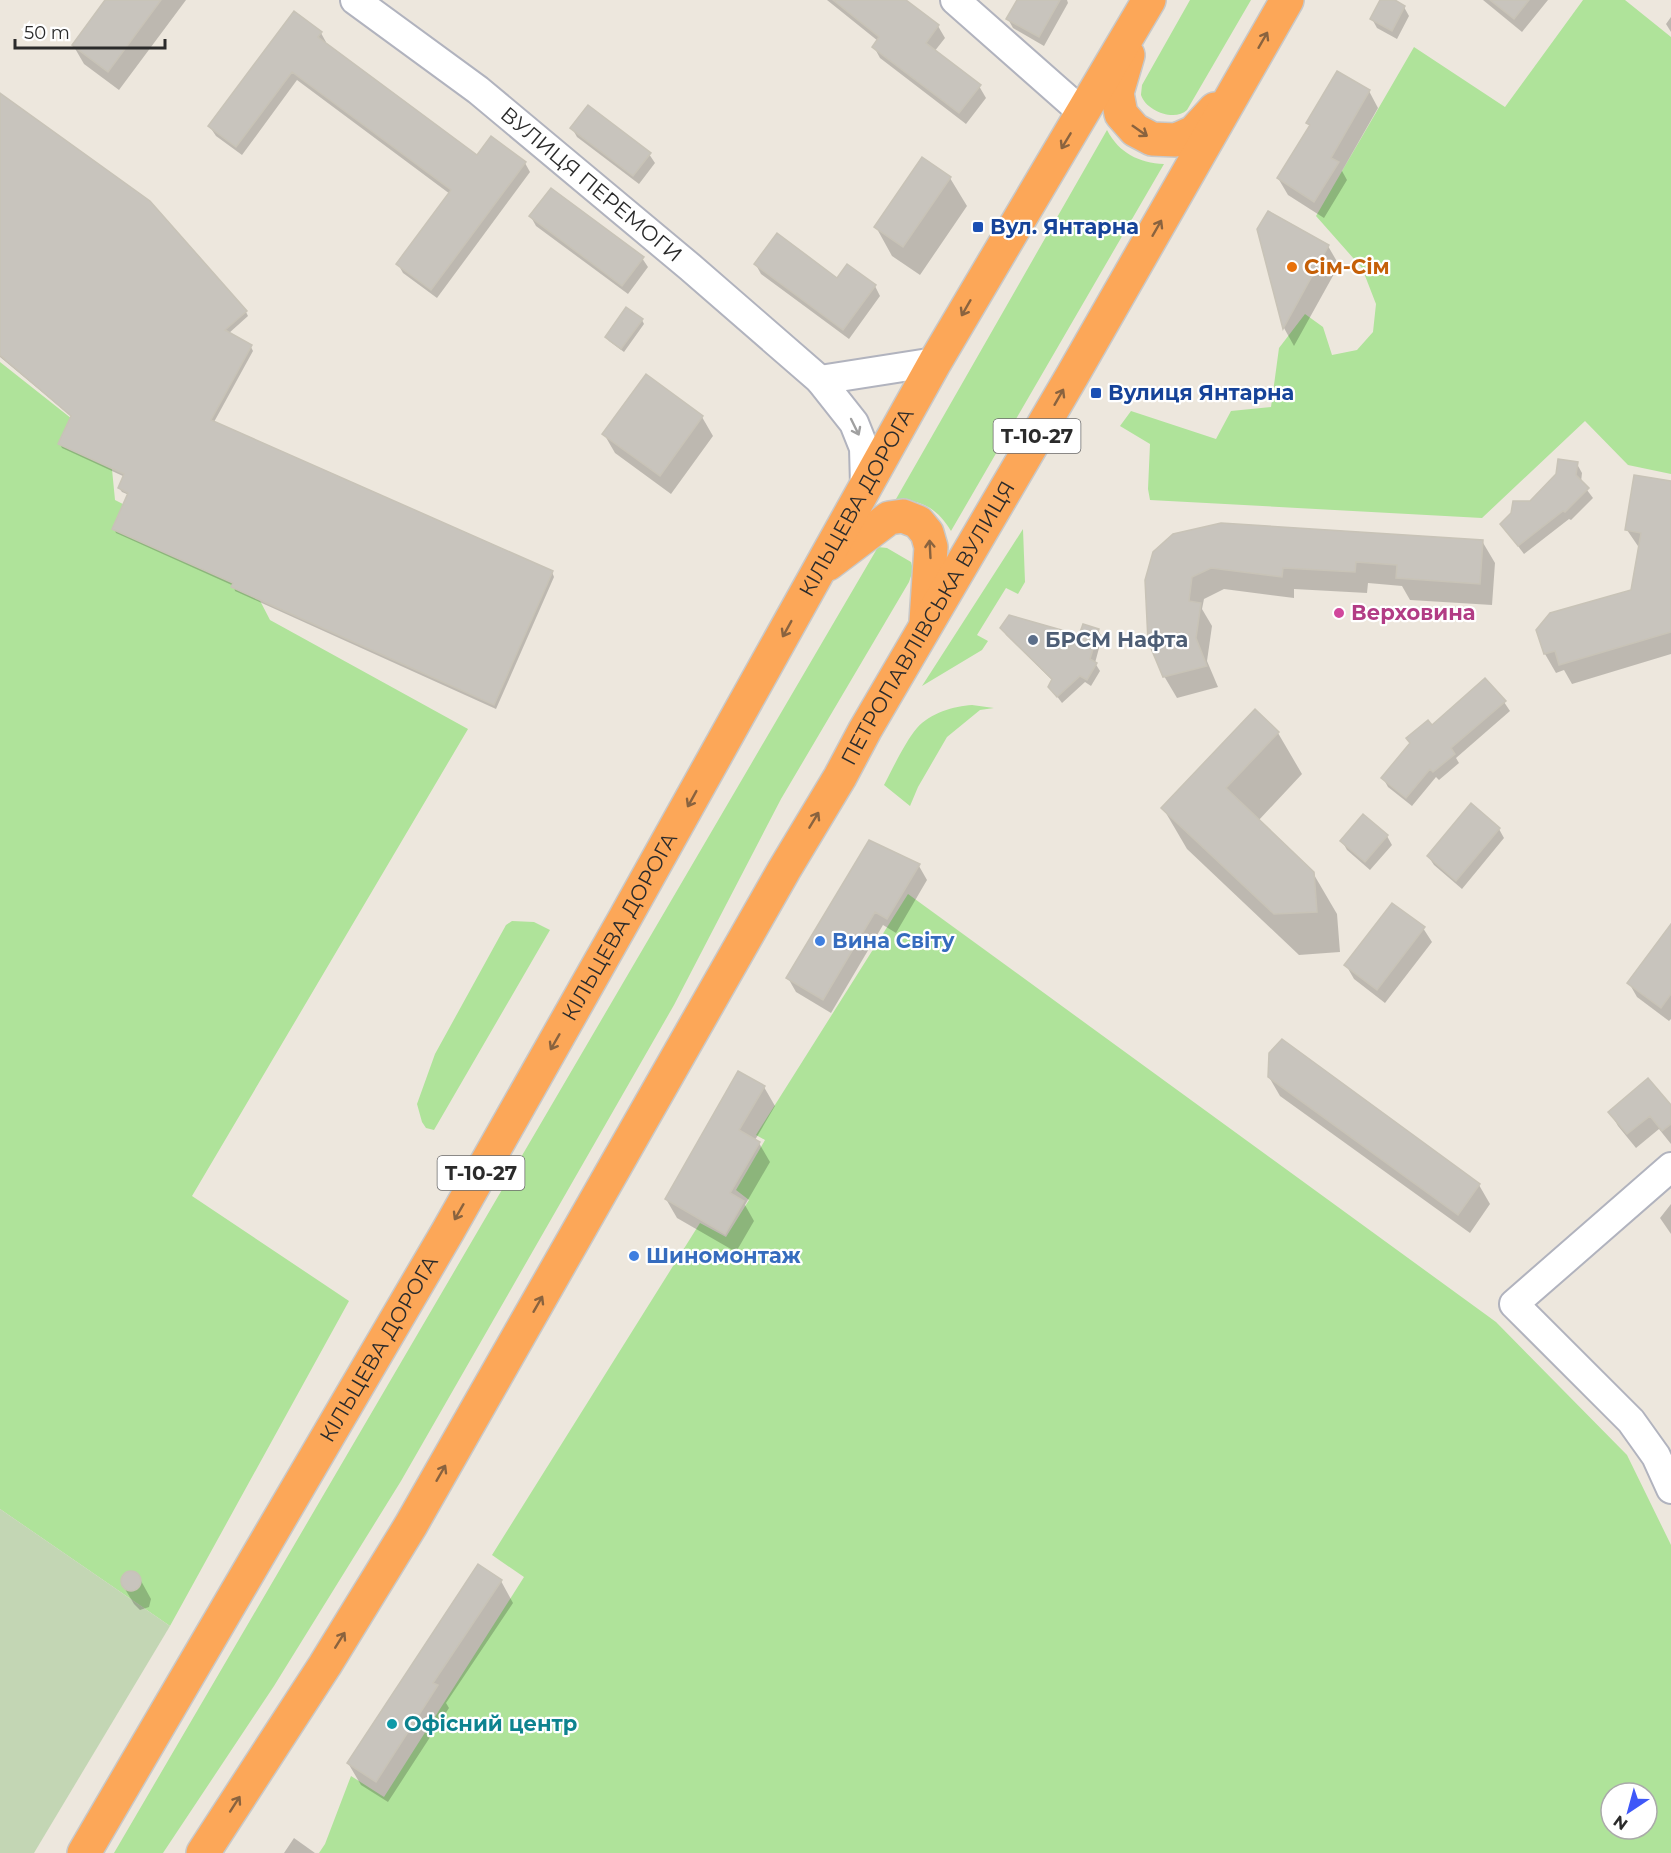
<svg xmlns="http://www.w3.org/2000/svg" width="1671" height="1853" viewBox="0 0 1671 1853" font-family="Montserrat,sans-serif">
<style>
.green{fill:#afe39a;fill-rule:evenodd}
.cemetery{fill:#c3d6b4}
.shadow{fill:#0003}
.building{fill:#c8c4bd;stroke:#c8c3b7;stroke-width:1.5}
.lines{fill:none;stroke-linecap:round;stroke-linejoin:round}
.minor-casing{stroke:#b1b3be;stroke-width:32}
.highway-casing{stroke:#c8c8c8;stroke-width:36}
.minor{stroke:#fff;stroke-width:28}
.highway{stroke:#fca758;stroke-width:33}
.oneway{stroke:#89633f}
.oneway2{stroke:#a0a0a0}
.transit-dot{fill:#1a4fb4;stroke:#fff;stroke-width:2}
.food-dot{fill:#e8710a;stroke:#fff;stroke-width:2}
.hotel-dot{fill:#d1479c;stroke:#fff;stroke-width:2}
.service-dot{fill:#5c6f8a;stroke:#fff;stroke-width:2}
.shop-dot{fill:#3f7fe0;stroke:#fff;stroke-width:2}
.culture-dot{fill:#0f9aa8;stroke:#fff;stroke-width:2}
.labels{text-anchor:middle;stroke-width:4.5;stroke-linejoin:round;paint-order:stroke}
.shield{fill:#fff;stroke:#6b6b6b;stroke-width:1.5}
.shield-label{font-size:20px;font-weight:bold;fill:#2b2b2b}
.street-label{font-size:21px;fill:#2b2b2b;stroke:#fff}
.transit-label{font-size:21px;font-weight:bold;fill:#164399;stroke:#fff;text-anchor:start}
.food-label{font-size:21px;font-weight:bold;fill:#c56008;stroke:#fff;text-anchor:start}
.hotel-label{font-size:21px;font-weight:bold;fill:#b23c85;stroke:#fff;text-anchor:start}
.service-label{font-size:21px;font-weight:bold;fill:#4e5e75;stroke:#fff;text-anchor:start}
.shop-label{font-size:21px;font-weight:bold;fill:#366cbe;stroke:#fff;text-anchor:start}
.culture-label{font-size:21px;font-weight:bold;fill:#0d838f;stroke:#fff;text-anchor:start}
</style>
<rect width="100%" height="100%" fill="#ede7dd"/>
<!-- green -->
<path class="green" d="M1190,0H1251L1187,110C1175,122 1146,111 1141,95C1141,94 1142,86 1142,85Z
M1583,0H1625L1671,37V474L1628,465L1585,421L1482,518L1150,500L1148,489L1150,444L1120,426L1131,411L1216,439L1231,411L1271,407L1279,348L1305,314L1323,327L1332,355L1357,350L1373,332L1376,304L1362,268L1316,216L1414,47L1505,107Z
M1107,130C1119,153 1139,163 1164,164L951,531C937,508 923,501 896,499Z
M0,362L110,449L115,500L241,564L270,620L468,729L192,1196L349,1301L170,1626L0,1509Z
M1023,529L1025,582L1018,594L1006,588L977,635L988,641L982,650L922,686Z
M878,547L887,548L911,562L913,570L909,582L781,799L674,1005L401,1481L274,1686L163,1853H114Z
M972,705L994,708L980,710L947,737L918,787L910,806L884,785C893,768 905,742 917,728C930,713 954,706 972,705Z
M908,894L1496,1322L1627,1455L1671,1545V1853H319L325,1844L351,1776L384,1797L524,1577L492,1555L700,1223L726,1237L749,1200L736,1190L765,1140L756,1135ZM1611,1793H1647V1829H1611Z
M512,921L534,922L550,930L434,1130L426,1128L422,1122L417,1104L435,1054L506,925Z"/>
<!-- cemetery -->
<path class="cemetery" d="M0,1509L170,1626L34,1853H0Z"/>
<!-- shadow -->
<path class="shadow" d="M107,0H186L119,90L84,64L73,45Z
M827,0H893L907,3L938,26L945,38L934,52L979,86L986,98L966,124L880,58L874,47L878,41Z
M1018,0H1067L1068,3L1044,46L1013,28L1008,19Z
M1382,0H1391L1404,7L1409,16L1397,39L1377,28L1372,19Z
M1483,0H1548L1522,32Z
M1671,17V32L1666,24Z
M321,33L326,42L324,44L477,157L525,163L530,172L437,298L403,273L398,264L450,194L297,80L242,155L216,136L210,127Z
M1369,91L1378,108L1342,171L1347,180L1324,218L1288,195L1278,178L1311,128L1308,123Z
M0,94L246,312L248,316L228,334L251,347L253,351L214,422L552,572L554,577L496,709L235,591L234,586L116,533L114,528L129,495L122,492L119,488L125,477L62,448L60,444L72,417L0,357Z
M572,128L649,154L655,163L639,184L577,137Z
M950,178L967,206L920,275L892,256L876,227Z
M531,217L642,258L648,267L628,294L536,226Z
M1259,230L1328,246L1339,265L1294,346L1284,328Z
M756,265L838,280L848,266L875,286L880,296L849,339L761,274Z
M642,320L644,324L624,352L609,341L606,337Z
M702,417L713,436L671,494L615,453L604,434Z
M1577,464L1582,473L1581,482L1593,498L1571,520L1569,519L1524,554L1502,525L1531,503L1558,475Z
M1671,483V654L1572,684L1564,670L1556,673L1545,654L1633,591L1640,549L1627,530Z
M1482,541L1495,563L1492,605L1410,600L1402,586L1368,583L1367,593L1294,589V598L1224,589L1204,599L1202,609L1212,626L1207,661L1218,687L1177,698L1164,676L1154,553Z
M1002,628L1080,637L1098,630L1102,637L1095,663L1100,671L1091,686L1085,682L1062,703L1050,687L1053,681L1006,635Z
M1504,702L1510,711L1456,758L1459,763L1439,780L1436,777L1412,806L1388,787L1383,778L1411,744L1407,739L1432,727Z
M1278,733L1302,774L1258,821L1313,873L1337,914L1340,952L1299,955L1187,849L1163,808Z
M1499,829L1504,838L1462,889L1434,865L1428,856Z
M1387,836L1392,845L1370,870L1347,850L1342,841Z
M869,842L919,866L927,880L896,933L883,925L831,1013L796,992L788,978Z
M1671,926V1019L1669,1021L1637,997L1629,983Z
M1423,928L1432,942L1385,1003L1354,979L1346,965Z
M1269,1077L1479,1185L1490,1204L1470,1233L1280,1096Z
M764,1087L775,1106L755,1140L759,1143L770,1162L745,1205L754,1221L736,1252L677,1218L666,1199Z
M1671,1107V1144L1659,1129L1636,1148L1618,1126L1610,1112Z
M1671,1204V1234L1660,1218Z
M128,1573L137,1575L140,1579L151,1599L149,1607L140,1610L134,1604L122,1584L124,1575Z
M501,1581L513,1603L446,1703L449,1708L388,1802L361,1785L348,1763Z
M294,1838L315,1853H284Z"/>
<!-- building -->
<path class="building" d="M105,0H161L108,72L72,45Z
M833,0H906L939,25L926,43L981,85L959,113L872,47L879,37Z
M1017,0H1060L1039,37L1006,19Z
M1380,0H1395L1405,6L1392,31L1370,19Z
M1490,0H1529L1514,19Z
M294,11L322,32L318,37L477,155L491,136L526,162L431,290L396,264L451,190L292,72L236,147L208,126Z
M1337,71L1370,90L1331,158L1339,162L1314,202L1277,178L1310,125L1306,123Z
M0,93L150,201L247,311L225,330L252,345L211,420L553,571L494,705L231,587L233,583L112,529L128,493L118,488L124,474L58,444L71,416L0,355Z
M588,105L651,153L633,176L570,128Z
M922,157L951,177L903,247L874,227Z
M551,188L644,257L622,286L529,216Z
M1268,211L1329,245L1283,329L1257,229Z
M777,233L837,278L847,264L876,285L843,330L754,264Z
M626,307L643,319L621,349L605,337Z
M646,374L703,416L660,476L602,434Z
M1558,459L1578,462L1576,475L1589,488L1565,512L1563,511L1518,546L1500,524L1511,513L1513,501H1530L1556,474Z
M1634,475L1671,481V632L1559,665L1555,651L1544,654L1536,630L1550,613L1631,590L1641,533L1625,530Z
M1221,523L1483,540L1480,584L1396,578L1397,565L1356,562L1355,572L1283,568L1282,577L1211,568L1192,577L1189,601L1201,603L1196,638L1207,666L1163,677L1148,641L1145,580L1153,552L1173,534Z
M1009,615L1079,635L1083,624L1099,629L1090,659L1097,663L1087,680L1080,676L1057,697L1048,687L1052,679L1000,628Z
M1485,678L1506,701L1451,748L1455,754L1433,772L1430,769L1406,798L1381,778L1410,743L1406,738L1428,720L1432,725Z
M1255,709L1279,732L1226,788L1314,872L1317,912L1274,914L1161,808Z
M1471,803L1500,828L1456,881L1427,856Z
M1363,814L1388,835L1365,862L1340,841Z
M869,840L920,864L887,919L875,912L823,1000L786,978Z
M1392,903L1425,927L1377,990L1344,965Z
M1671,924V994L1661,1008L1627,983Z
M1282,1039L1480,1184L1458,1215L1268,1077L1269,1053Z
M738,1071L765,1086L739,1130L760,1142L730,1193L744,1201L725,1234L665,1199Z
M1648,1078L1671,1105V1124L1662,1131L1650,1116L1627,1134L1608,1112Z
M478,1564L502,1580L433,1683L438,1685L376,1782L347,1763Z
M121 1581a10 10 0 1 1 20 0a10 10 0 1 1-20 0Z"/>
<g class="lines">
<!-- minor casing -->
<g class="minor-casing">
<g id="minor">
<path id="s1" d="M355,0L478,90L690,267L820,380L854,423L864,448L865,485"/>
<path d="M955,0L1083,113"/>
<path d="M820,380L935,362"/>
<path d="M1671,1167L1514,1304L1631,1421L1656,1456L1671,1489"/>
</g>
</g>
<!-- highway casing -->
<g class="highway-casing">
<g id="highway">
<path d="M1128,55L1117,93L1121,114L1135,130L1152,139L1176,140L1194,132L1215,109"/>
<path d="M828,564L889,518L903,516L918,522L927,533L931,547L926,621"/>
<path id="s2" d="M84,1853L448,1231L625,918L935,362L1149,0"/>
<path id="s3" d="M203,1853L325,1665L411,1525L784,870L840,777L865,730L1072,376L1287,0"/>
</g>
</g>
<!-- minor -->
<use href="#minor" class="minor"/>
<!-- highway -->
<use href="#highway" class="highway"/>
</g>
<!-- one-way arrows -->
<defs><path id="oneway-shaft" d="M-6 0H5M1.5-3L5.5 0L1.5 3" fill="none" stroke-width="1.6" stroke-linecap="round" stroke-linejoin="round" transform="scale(1.5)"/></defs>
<g class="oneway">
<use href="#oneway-shaft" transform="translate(1263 40) rotate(-60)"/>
<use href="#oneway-shaft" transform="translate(1140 131) rotate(35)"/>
<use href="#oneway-shaft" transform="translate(1066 141) rotate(121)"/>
<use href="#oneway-shaft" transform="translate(1157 228) rotate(-60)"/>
<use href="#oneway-shaft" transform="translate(966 308) rotate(120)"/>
<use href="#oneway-shaft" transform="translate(1059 397) rotate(-60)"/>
<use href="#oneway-shaft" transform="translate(930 549) rotate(-93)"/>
<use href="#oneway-shaft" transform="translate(787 629) rotate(119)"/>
<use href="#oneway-shaft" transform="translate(692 799) rotate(119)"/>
<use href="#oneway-shaft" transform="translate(814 820) rotate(-59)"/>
<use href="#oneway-shaft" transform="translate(555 1042) rotate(120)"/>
<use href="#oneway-shaft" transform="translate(459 1212) rotate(120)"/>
<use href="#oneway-shaft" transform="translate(538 1304) rotate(-60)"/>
<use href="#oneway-shaft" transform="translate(441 1473) rotate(-60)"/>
<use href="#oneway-shaft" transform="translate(340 1640) rotate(-58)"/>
<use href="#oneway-shaft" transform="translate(235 1804) rotate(-57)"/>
</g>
<use class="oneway2" href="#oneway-shaft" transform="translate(855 427) rotate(64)"/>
<!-- markers -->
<g class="transit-dot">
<rect x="972" y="221" width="12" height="12" rx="3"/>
<rect x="1090" y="387" width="12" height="12" rx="3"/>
</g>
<circle class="food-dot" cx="1292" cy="267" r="6"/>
<circle class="hotel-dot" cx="1339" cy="613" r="6"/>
<circle class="service-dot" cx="1033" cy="640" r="6"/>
<g class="shop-dot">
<circle cx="820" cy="941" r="6"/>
<circle cx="634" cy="1256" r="6"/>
</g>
<circle class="culture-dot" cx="392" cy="1724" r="6"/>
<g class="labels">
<!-- shield labels -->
<g class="shield">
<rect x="993.5" y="419" width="87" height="34" rx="4.5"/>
<rect x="437.5" y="1156" width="87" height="34" rx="4.5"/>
</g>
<g class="shield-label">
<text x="1037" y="443">Т-10-27</text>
<text x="481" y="1180">Т-10-27</text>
</g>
<!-- street labels -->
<g class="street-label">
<text dy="7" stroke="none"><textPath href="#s1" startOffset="300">ВУЛИЦЯ ПЕРЕМОГИ</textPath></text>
<text dy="7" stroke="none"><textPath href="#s2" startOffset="1556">КІЛЬЦЕВА ДОРОГА</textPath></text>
<text dy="7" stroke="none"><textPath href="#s3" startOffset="1428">ПЕТРОПАВЛІВСЬКА ВУЛИЦЯ</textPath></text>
<text dy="7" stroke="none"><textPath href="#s2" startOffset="1070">КІЛЬЦЕВА ДОРОГА</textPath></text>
<text dy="7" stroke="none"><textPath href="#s2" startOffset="584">КІЛЬЦЕВА ДОРОГА</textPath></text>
</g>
<!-- transit labels -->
<g class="transit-label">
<text x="990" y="234">Вул. Янтарна</text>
<text x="1108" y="400">Вулиця Янтарна</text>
</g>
<!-- food labels -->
<g class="food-label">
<text x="1304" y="274">Сім-Сім</text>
</g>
<!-- hotel labels -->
<g class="hotel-label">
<text x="1351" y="620">Верховина</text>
</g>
<!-- service labels -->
<g class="service-label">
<text x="1045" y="647">БРСМ Нафта</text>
</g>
<!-- shop labels -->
<g class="shop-label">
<text x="832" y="948">Вина Світу</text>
<text x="646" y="1263">Шиномонтаж</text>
</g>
<!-- culture labels -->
<g class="culture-label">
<text x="404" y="1731">Офісний центр</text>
</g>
</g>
<!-- north arrow -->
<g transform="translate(1629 1811) rotate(216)"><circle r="28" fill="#ffffff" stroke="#aaaaaa" stroke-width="1.5"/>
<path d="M0-4.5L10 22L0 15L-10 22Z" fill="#3f58f8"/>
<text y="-9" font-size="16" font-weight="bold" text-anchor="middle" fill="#2b2b2b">N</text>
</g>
<!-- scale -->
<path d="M15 39v9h150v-9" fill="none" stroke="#2b2b2b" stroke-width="3"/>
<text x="24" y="39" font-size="18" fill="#2b2b2b" stroke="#ffffff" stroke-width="4.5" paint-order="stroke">50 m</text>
</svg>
